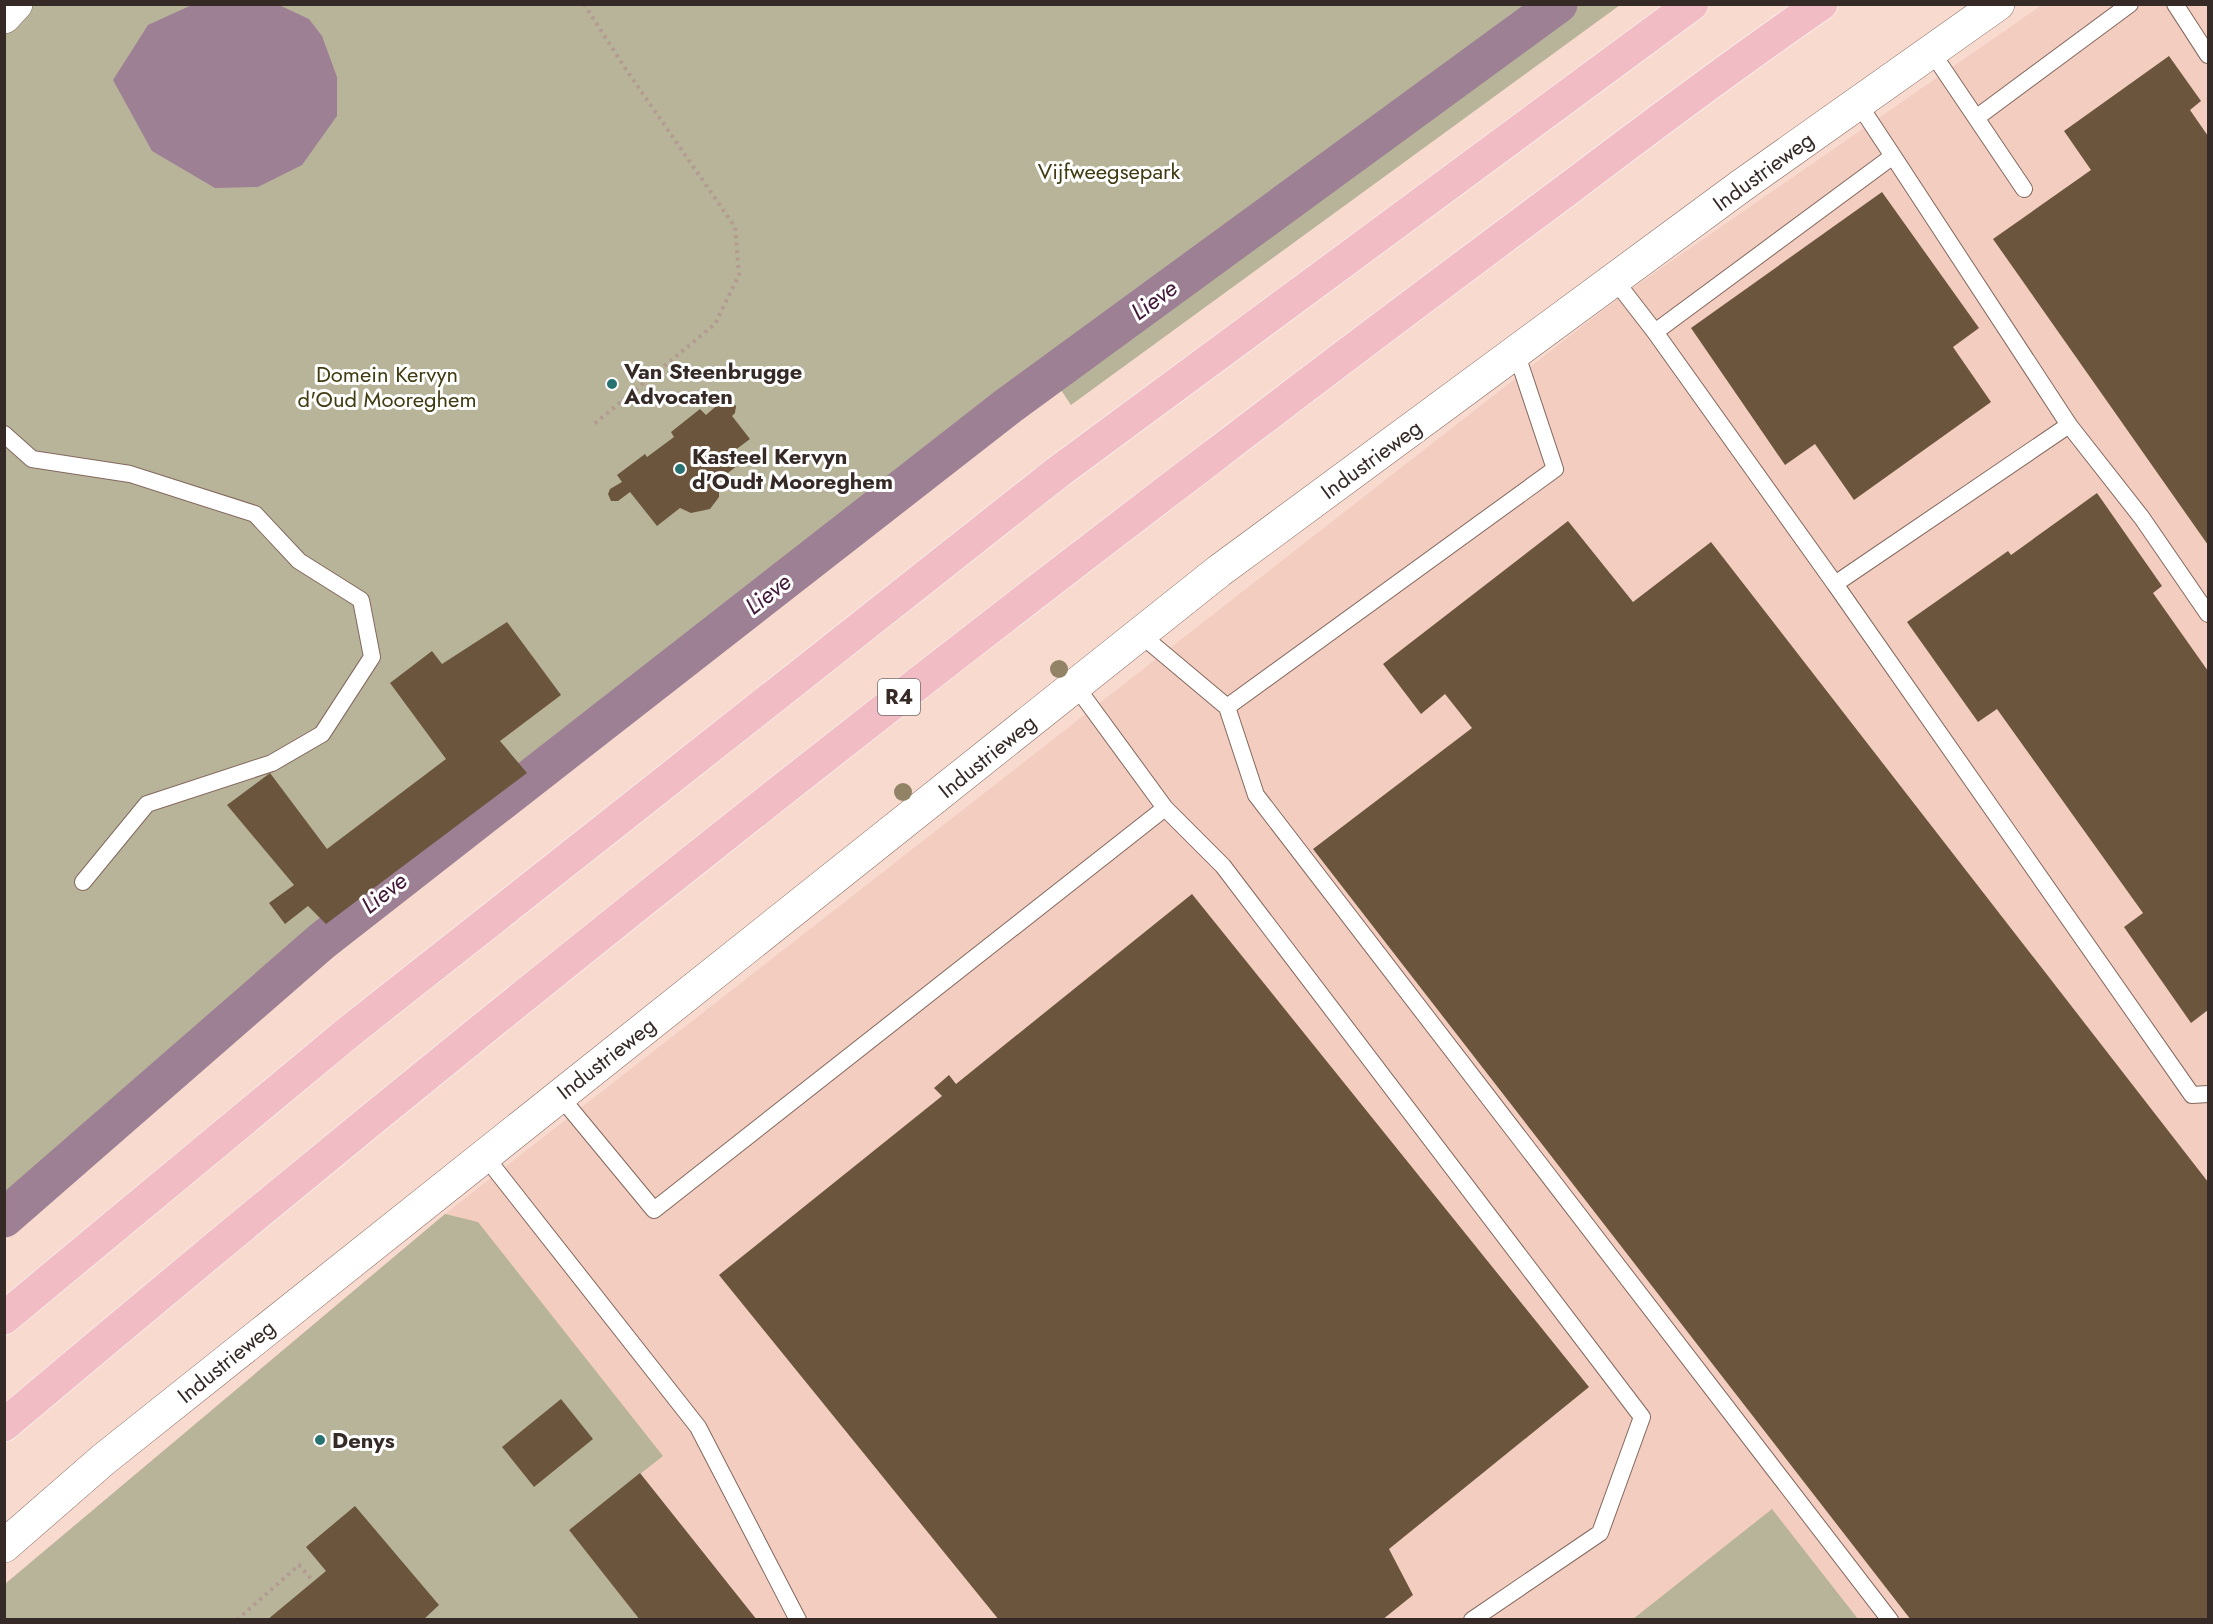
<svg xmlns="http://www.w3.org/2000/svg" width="2213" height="1624" viewBox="0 0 2213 1624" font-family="Jost,sans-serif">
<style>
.built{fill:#f3cdc0}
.green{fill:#b8b49a}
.water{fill:#9e8095}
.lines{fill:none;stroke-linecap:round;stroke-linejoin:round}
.canal{stroke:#9e8095;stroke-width:39}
.building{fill:#6b563d}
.lane-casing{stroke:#83685e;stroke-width:18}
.street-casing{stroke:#83685e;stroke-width:34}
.highway-casing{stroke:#fff;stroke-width:34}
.path{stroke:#b39b92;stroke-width:4;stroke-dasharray:3 4.5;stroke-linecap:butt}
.lane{stroke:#fff;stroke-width:16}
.street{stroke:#fff;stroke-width:33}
.highway{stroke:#f2bcc4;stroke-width:33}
.tree{fill:#938366}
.poi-dot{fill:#287372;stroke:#fff;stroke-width:2}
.labels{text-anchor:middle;stroke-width:6;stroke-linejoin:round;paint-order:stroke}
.shield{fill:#fff;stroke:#726a67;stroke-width:1.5}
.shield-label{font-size:21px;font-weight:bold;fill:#352a26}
.park-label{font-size:22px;fill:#403b10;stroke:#fff}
.street-label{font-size:22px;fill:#352a26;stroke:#fff}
.poi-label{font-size:22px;font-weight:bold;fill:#352a26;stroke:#fff;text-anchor:start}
.water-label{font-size:24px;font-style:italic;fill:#421938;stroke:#fff}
</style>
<rect width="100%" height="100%" fill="#f9dacf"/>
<!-- built -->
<path class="built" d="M2042,5H2208V1619L5,1620V1584L445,1214L1621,296Z"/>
<!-- green -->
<path class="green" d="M27,5H1620L1071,405L1043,363L906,465L321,925L5,1199L4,31Z
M445,1214L478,1222L663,1456L569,1530L640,1619L5,1620V1584Z
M1772,1509L1858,1619H1633Z"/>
<!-- water -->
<path class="water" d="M194,4L279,5L309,19L322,36L337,77V116L302,165L258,187L215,188L152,151L113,80L148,25Z"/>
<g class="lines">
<!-- canal -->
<path class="canal" d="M4,1218L322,941L1008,406L1558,4"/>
</g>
<!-- building -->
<path class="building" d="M2169,56L2201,101L2190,110L2208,136V545L1993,239L2091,170L2064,131Z
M1882,192L1979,328L1953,347L1991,402L1854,500L1815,444L1785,465L1691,328Z
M730,399L736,406L735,413L732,416L750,439L734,451L742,462L719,480V497L710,509L691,513L680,508L657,526L630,492L618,501H611L608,494L610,489L622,482L617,475L645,454L647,457L674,437L671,432L700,409L706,415L722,401Z
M2097,493L2162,586L2153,593L2208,671V1010L2191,1023L2124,927L2143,913L1997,709L1978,722L1907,622L2008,551L2011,555Z
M1568,521L1633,602L1711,542L2208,1182V1620H1911L1313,849L1472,728L1445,694L1421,714L1383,664Z
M507,622L561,695L500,741L527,773L326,924L308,906L285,924L269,903L294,885L227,805L270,773L327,849L446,759L390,683L432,651L442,664Z
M1192,894L1589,1387L1389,1549L1413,1595L1382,1620H999L719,1275L942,1096L934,1088L949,1075L956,1084Z
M561,1399L593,1439L534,1487L502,1447Z
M640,1473L757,1620H640L569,1530Z
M355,1506L439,1605L423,1620H267L326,1571L306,1547Z"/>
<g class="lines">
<!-- lane casing -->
<g class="lane-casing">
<path id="lane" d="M2175,4L2208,55
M1931,51L2024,189
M1976,118L2130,4
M1614,279L1655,332L1893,156L1858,103
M1655,332L1835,584L2069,425L1893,156
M2069,425L2142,518L2208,614
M4,434L32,459L130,474L255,514L299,561L361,600L372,657L322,734L272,763L147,804L83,882
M1835,584L2192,1095L2208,1094
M1140,634L1227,707L1555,469L1516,352
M1227,707L1256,795L1890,1620
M1165,808L1223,866L1642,1417L1600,1533L1472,1620
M559,1095L654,1210L1165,808L1075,685
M484,1155L698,1427L798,1620"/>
</g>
<!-- street casing -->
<g class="street-casing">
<path id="street" d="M4,17L16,4
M4,1546L104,1459L1219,571L1741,186L1998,4"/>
</g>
<!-- highway casing -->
<g class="highway-casing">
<path id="highway" d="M4,1318L350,1031L1058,472L1692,4
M4,1425C397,1093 798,772 1207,461C1327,369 1447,279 1568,189C1651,126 1735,63 1821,4"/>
</g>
<!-- path -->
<path class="path" d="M584,4L625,68L735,227L739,275L715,324L593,425
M237,1620L299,1565L313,1581"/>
<!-- lane -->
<use href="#lane" class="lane"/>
<!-- street -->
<use href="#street" class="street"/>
<!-- highway -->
<use href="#highway" class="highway"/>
</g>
<!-- trees -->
<g class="tree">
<circle cx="1059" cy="669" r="9"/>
<circle cx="903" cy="792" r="9"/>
</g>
<!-- markers -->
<g class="poi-dot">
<circle cx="612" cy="384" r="6"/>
<circle cx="680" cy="469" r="6"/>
<circle cx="320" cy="1440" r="6"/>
</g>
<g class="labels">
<!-- shield labels -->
<rect class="shield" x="878" y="679" width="42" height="36" rx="4.5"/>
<g class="shield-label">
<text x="899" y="704">R4</text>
</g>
<!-- park labels -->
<g class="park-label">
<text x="1109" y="179">Vijfweegsepark</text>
<text x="387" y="382">Domein Kervyn<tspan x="387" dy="25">d'Oud Mooreghem</tspan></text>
</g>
<!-- street labels -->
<g class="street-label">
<text transform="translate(1763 171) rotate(-36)" y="8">Industrieweg</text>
<text transform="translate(1371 459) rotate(-36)" y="8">Industrieweg</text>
<text transform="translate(987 756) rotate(-39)" y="8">Industrieweg</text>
<text transform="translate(606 1058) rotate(-38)" y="8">Industrieweg</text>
<text transform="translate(226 1361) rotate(-39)" y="8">Industrieweg</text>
</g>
<!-- poi labels -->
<g class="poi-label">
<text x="624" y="379">Van Steenbrugge<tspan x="624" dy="25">Advocaten</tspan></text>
<text x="692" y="464">Kasteel Kervyn<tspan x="692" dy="25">d'Oudt Mooreghem</tspan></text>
<text x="332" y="1448">Denys</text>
</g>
<!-- water labels -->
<g class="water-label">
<text transform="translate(1154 300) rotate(-36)" y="8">Lieve</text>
<text transform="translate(768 594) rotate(-38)" y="8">Lieve</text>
<text transform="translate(384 893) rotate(-38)" y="8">Lieve</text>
</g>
</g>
<!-- border -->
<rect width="2213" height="1624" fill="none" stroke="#352a26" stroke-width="12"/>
</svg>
